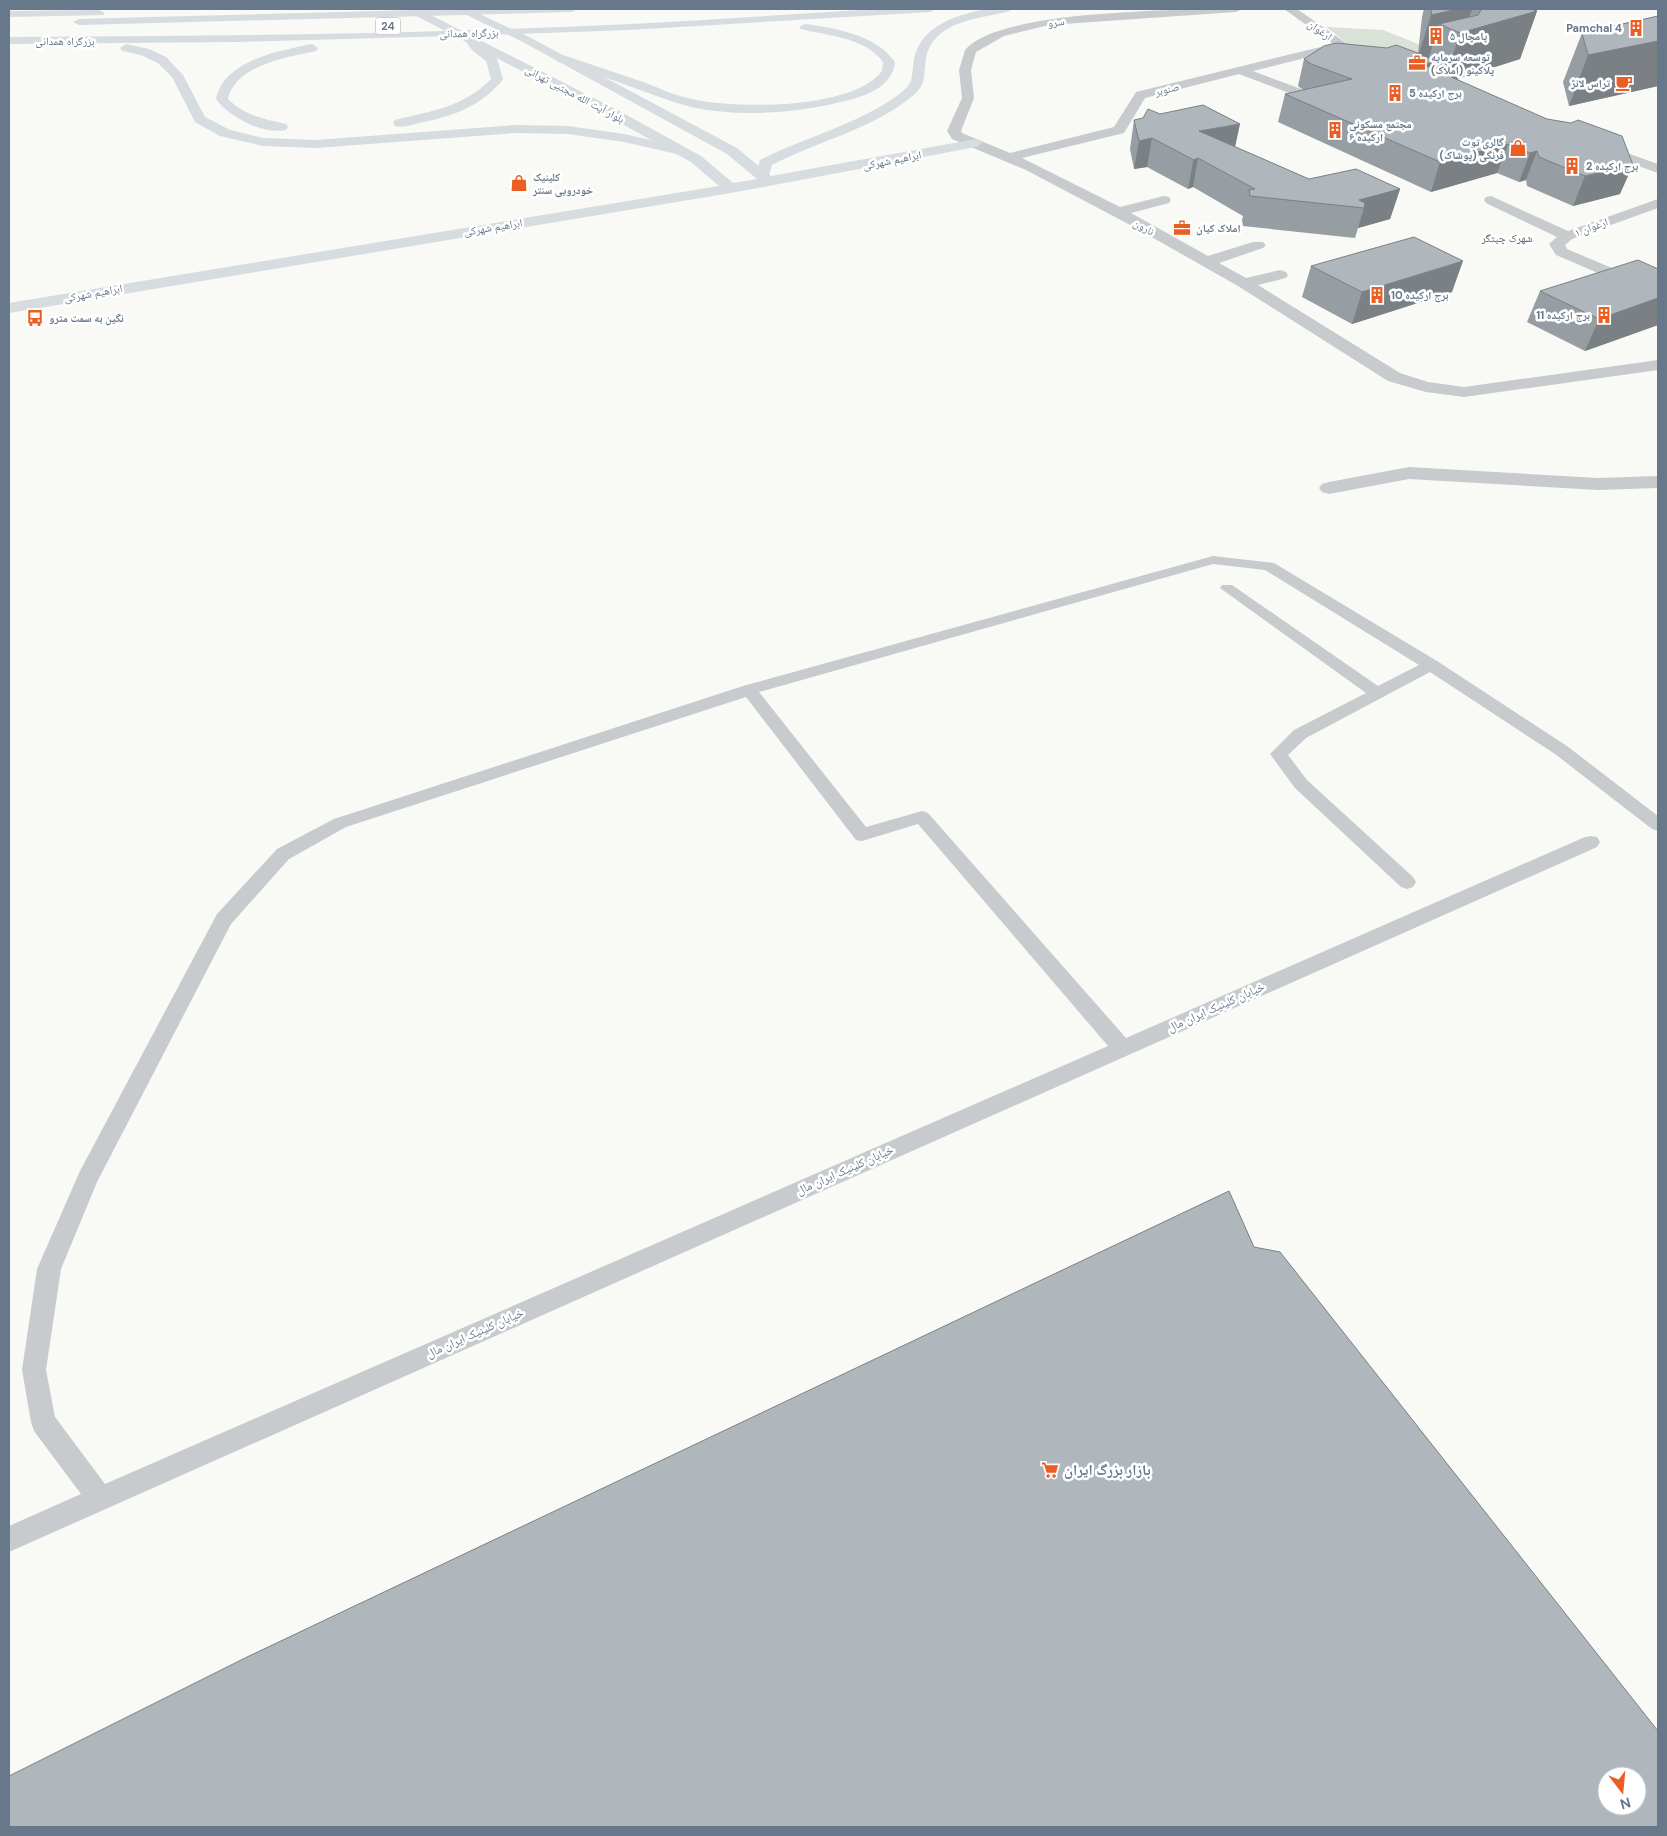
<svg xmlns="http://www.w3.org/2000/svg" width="1667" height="1836" viewBox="0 0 1667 1836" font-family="'DM Sans','Noto Naskh Arabic',sans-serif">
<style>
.green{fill:#dae1d7}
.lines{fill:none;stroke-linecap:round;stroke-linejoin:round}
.lane{fill:#c7cbce;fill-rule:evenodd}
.street{fill:#c7cbce;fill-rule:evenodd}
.secondary{fill:#d6dce0;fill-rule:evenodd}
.highway{fill:#d6dce0;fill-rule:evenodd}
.wall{fill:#969da3}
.shaded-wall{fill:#7a8084}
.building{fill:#afb7bd;stroke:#7a8084;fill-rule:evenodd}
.labels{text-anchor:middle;stroke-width:5;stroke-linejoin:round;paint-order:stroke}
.far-street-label{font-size:11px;fill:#667889;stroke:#fff}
.shield{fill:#fff;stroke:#94a0ac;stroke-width:1}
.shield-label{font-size:11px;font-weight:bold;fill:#667889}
.far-poi-label{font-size:11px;font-weight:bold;fill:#667889;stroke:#fff;text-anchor:start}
.far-neighbourhood-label{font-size:11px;fill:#55616d;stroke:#fff}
.street-label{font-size:12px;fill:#667889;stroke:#fff}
.near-poi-label{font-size:15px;font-weight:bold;fill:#667889;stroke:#fff;text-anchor:start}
</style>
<rect width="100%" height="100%" fill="#f9f9f6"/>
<!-- green -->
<path class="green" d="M1326,27L1383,30L1451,57L1406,68L1348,44Z"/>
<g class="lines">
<!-- lane -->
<path class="lane" d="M1213,556L1274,563L1437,661L1567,746L1658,816V831L1652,829L1555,754L1430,672L1306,738L1288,755L1307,780L1413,877L1416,882L1413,887L1407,889L1401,887L1295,788L1270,754L1294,730L1366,693L1220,588L1222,585H1232L1378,686L1419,665L1265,570L1213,564L759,692L866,827L922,811L928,813L1126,1038L1585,837L1591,836L1597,837L1600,842L1597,847L9,1552V1526L81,1494L34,1431L31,1422L22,1370L37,1269L80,1171L217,914L277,849L334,819L743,686ZM746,697L856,840L862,841L918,824L1108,1046L105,1484L55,1417L46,1370L61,1269L97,1182L231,924L289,859L346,827Z"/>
<!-- street -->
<path class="street" d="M1191,9H1242L1236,12L1049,25L1004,36L976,52L971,70L974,98L961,131L962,133L1010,153L1114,127L1136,92L1333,44L1284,9H1297L1346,43L1377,54L1379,57L1373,61L1341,49L1253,71L1301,89L1303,92L1301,95L1297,96L1239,74L1145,98L1124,133L1022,158L1120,207L1164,196L1169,197L1171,200L1169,203L1131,213L1208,256L1253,242H1263L1266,245L1263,248L1219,263L1246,278L1280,270L1286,272L1288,275L1286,278L1258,285L1400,373L1428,382L1464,387L1658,360V370L1464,397L1426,392L1388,381L1238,286L1134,227L1026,170L952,139L947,131L962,98L959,70L965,50C996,13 1142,12 1191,9Z
M1596,142L1658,164V173L1591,149L1589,146L1591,143Z
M1491,196L1568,231L1658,199V208L1572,239L1565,245L1567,249L1645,282L1647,285L1645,288H1633L1556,255L1549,244L1557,237L1486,203L1484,200L1486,197Z
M1409,467L1598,478L1658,476V488L1598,490L1409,479L1329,494L1322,492L1319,488L1322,484L1329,482Z"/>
<!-- secondary -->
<path class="secondary" d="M406,9H419L623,113L701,156L733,183L757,179L727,154L521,41L454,9H469L529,37L737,148L771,176L976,139L983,143L976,147L731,193L9,313V303L719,186L691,162L613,119L407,11Z"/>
<!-- highway -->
<path class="highway" d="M455,9H578L572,12L79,25L73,22L79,19Z
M878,9H936L930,12L629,30L487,35L234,42L9,44V37C216,36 423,34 630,24C712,20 795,14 878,9Z
M988,9H1012L1010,11C980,19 933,20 926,59C923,81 927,86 906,101C866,131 816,142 772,165L768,179H758L756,176L760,160C805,137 857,125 898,95C915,83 911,78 914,59C921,25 958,14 988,9Z
M99,10L105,13L103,15L9,17V11Z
M805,24C836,28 876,35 895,62C893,85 869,95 849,100C798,113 742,118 691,107C672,102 655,95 637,89C611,79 584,70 558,62L556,59L562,55L566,56C593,65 619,74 646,83C661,89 676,96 692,99C737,109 852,110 882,71L883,62C865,37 828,36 801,29L799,27Z
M471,37L475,38L497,59L503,79L501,82C479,107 451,117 419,123C411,125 403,128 395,126L393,123L395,120C431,111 464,107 491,79L486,61L471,49L465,40Z
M126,44L149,49L166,57L183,75L205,117L230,130L263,138L316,140L516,125L568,126L624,134L686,148L688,151L681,155L624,142L568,134L516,133L316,148L263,146L220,136L195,122L172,77L158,63L141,55L122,51L120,48Z
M312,44L318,48L316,51C288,57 235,65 228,99C245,116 264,119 286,124L288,127L286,130C263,135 229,117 216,99C224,60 279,51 312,44Z"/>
</g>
<!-- wall -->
<path class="wall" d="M1424,9H1531L1537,11L1520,59L1457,79L1620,194L1573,206L1527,186L1526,180L1519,182L1497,173L1431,192L1278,122L1285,94L1303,90L1298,86L1304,59L1418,53L1422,17Z
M1658,16V86L1569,106L1563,82L1582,33Z
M1134,120L1235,147L1309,179L1400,189L1390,219L1358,228L1355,238L1243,226L1242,220L1243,216L1193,187L1188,189L1147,167L1134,169L1130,149Z
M1311,266L1452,292L1352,324L1302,297Z
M1658,269V325L1585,351L1527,322L1540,291Z"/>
<!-- shaded-wall -->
<path class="shaded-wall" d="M1458,9H1472L1464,32L1537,11L1520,59L1444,83L1460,33L1439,24L1428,60L1416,63L1431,15Z
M1658,41V86L1569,106L1588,55Z
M1435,61L1427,88L1424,65Z
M1240,124L1234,152L1198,158L1193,187L1188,189L1199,131Z
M1152,138L1147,167L1134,169L1139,141Z
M1508,144L1497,173L1431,192L1440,162Z
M1537,151L1526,180L1519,182L1530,153Z
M1633,165L1620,194L1573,206L1585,176Z
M1400,189L1390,219L1358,228L1364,208L1359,200Z
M1463,261L1452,292L1352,324L1362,292Z
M1658,298V325L1585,351L1599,319Z"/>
<!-- building -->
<path class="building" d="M1432,9H1458L1431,15Z
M1480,9H1531L1537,11L1460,33L1439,24L1478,15L1481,10Z
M1658,16V41L1588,55L1582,33Z
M1336,43L1387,48L1396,45L1418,53L1435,61L1424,65L1547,119L1571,123L1578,120L1622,136L1633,165L1585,176L1539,157L1537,151L1530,153L1508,144L1440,162L1285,94L1352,79L1311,64L1304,59L1324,46Z
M1203,105L1240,124L1199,131L1309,179L1356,169L1400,189L1359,200L1365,203L1364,208L1250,196L1249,190L1255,189L1198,158L1194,160L1152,138L1139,141L1134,120L1143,118L1148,109L1160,114Z
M1414,237L1463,261L1362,292L1311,266Z
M1638,260L1658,269V298L1599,319L1540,291Z
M1229,1191L1254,1247L1280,1252L1658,1731V1827H9V1776L245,1658ZM1607,1776H1637V1806H1607Z"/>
<!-- icons -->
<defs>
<g id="building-bare" transform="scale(1.35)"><path d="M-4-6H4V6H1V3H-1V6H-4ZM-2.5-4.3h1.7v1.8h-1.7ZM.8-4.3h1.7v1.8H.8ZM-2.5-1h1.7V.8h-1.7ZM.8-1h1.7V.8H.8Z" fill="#ec5d23" stroke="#fff" stroke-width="2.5" paint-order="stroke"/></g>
<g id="office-bare" transform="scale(1.35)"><path d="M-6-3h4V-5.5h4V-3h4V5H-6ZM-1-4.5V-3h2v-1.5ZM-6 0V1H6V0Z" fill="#ec5d23" stroke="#fff" stroke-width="2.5" paint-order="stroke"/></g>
<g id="cafe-bare" transform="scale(1.35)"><path d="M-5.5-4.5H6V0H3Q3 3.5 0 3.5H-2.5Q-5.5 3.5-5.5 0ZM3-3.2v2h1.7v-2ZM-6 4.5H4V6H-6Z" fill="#ec5d23" stroke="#fff" stroke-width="2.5" paint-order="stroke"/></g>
<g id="shop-bare" transform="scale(1.35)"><path d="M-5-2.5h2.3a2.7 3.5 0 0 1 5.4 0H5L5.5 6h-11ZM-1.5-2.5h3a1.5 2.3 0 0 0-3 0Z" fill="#ec5d23" stroke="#fff" stroke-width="2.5" paint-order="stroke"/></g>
<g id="bus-bare" transform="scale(1.35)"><path d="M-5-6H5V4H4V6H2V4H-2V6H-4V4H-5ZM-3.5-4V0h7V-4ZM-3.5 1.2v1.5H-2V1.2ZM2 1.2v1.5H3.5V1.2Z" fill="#ec5d23" stroke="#fff" stroke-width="2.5" paint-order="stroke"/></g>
<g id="supermarket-bare" transform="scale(1.35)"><path d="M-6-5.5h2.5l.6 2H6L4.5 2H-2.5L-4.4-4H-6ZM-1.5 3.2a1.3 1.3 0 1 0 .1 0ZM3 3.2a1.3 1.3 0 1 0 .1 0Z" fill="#ec5d23" stroke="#fff" stroke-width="2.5" paint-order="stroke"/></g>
</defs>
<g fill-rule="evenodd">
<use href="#building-bare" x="1636" y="28"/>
<use href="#building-bare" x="1436" y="36"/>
<use href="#office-bare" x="1417" y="63"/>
<use href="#cafe-bare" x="1624" y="83"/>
<use href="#building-bare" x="1395" y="93"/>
<use href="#building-bare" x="1335" y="130"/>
<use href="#shop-bare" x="1518" y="148"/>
<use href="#building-bare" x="1572" y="166"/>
<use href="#shop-bare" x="519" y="183"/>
<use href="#office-bare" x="1182" y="228"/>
<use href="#building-bare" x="1377" y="295"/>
<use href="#building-bare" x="1604" y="315"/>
<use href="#bus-bare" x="35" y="318"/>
<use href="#supermarket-bare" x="1050" y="1470"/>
</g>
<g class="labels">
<!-- far-street labels -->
<g class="far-street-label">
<text transform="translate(1056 22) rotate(-7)" y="4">سرو</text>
<text transform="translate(1320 30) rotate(35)" y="4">ارغوان</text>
<text transform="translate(469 33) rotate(-1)" y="4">بزرگراه همدانی</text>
<text x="65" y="45">بزرگراه همدانی</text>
<text transform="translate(1167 89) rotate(-13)" y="4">صنوبر</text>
<text transform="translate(575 94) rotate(28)" y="4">بلوار آیت الله مجتبی تهرانی</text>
<text transform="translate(892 160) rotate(-11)" y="4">ابراهیم شهرکی</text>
<text transform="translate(493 227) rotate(-9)" y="4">ابراهیم شهرکی</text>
<text transform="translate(1144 227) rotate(29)" y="4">نارون</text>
<text transform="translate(1591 227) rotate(-20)" y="4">ارغوان ۱</text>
<text transform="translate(93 293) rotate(-10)" y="4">ابراهیم شهرکی</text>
</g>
<!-- shield labels -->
<rect class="shield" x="375.5" y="17.5" width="25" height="17" rx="4"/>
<g class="shield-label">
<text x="388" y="30">24</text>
</g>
<!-- far-poi labels -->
<g class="far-poi-label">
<text x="1622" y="32" text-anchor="end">Pamchal 4</text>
<text x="1450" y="40">پامچال ۵</text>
<text x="1431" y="61">توسعه سرمایه<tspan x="1431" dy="13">پلاکینو (املاک)</tspan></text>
<text x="1610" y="87" text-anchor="end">تراس لانژ</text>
<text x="1409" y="97">برج ارکیده 5</text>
<text x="1349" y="128">مجتمع مسکونی<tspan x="1349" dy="13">ارکیده ۶</tspan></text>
<text x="1504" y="146" text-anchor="end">گالری توت<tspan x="1504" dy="13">فرنگی (پوشاک)</tspan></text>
<text x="1586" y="170">برج ارکیده 2</text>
<text x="533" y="181">کلینیک<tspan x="533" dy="13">خودرویی سنتر</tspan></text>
<text x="1196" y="232">املاک کیان</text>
<text x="1391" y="299">برج ارکیده 10</text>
<text x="1590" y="319" text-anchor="end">برج ارکیده 11</text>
<text x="49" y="322">نگین به سمت مترو</text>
</g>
<!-- far-neighbourhood labels -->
<g class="far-neighbourhood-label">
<text x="1507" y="242">شهرک چیتگر</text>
</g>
<!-- street labels -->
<g class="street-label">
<text transform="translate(1216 1007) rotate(-24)" y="4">خیابان کلینیک ایران مال</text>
<text transform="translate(845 1170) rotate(-24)" y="4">خیابان کلینیک ایران مال</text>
<text transform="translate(475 1333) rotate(-24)" y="4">خیابان کلینیک ایران مال</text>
</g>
<!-- near-poi labels -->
<g class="near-poi-label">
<text x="1064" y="1475">بازار بزرگ ایران</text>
</g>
</g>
<!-- border -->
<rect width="1667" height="1836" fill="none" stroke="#667889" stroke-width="20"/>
<!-- north arrow -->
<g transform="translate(1622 1791) rotate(164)"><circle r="24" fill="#ffffff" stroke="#c2c9d0"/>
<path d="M0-4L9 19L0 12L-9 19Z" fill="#ec5d23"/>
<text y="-8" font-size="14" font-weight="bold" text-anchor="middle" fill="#667889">N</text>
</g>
</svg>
